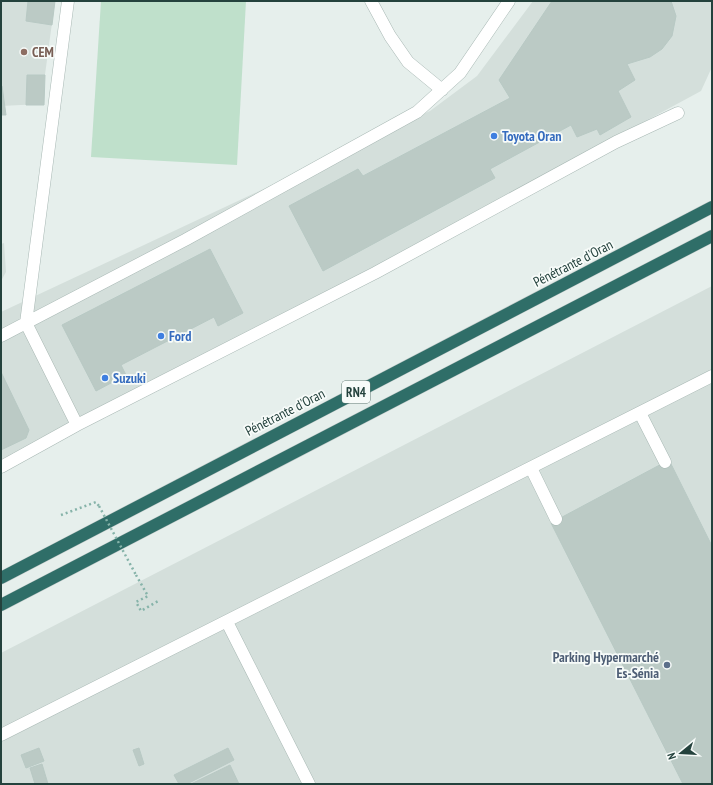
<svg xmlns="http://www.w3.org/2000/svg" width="713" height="785" viewBox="0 0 713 785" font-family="'PT Sans Narrow',sans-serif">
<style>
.built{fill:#d4dfdb}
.green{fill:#bfe0cb}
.building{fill:#bbcac5;stroke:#b8c9c4}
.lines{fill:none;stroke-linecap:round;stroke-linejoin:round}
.minor-casing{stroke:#a8b8b4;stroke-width:13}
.highway-casing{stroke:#c2cac9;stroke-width:13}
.path{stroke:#86b3a9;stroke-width:2.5;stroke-dasharray:2 3;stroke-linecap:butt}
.minor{stroke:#fff;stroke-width:12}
.highway{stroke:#2f6e68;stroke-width:12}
.path-bridge{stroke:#86b3a9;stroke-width:2.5;stroke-dasharray:2 3;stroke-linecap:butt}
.education-dot{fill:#8d6e63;stroke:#f7fbf9;stroke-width:1.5}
.shop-dot{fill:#3f7fe0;stroke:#f7fbf9;stroke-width:1.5}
.service-dot{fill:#5c6f8a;stroke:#f7fbf9;stroke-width:1.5}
.labels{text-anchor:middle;stroke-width:3.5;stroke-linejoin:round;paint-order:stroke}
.shield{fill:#f7fbf9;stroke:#637a75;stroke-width:1}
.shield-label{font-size:13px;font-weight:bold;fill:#24423d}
.education-label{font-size:14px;font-weight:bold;fill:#785e54;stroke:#f7fbf9;text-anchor:start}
.shop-label{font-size:14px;font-weight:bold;fill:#366cbe;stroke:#f7fbf9;text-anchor:start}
.street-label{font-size:14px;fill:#24423d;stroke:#f7fbf9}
.service-label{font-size:14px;font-weight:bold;fill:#4e5e75;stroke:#f7fbf9;text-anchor:end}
</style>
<rect width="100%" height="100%" fill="#e6efec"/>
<!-- built -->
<path class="built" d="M1,1H55L41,104L1,106Z
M533,1H712V67L701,91L1,470V312L430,111L477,76Z
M4,243L6,272L1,281V244Z
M712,286V784H1V653Z"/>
<!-- green -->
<path class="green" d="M101,1H246L237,165L91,157Z"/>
<!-- building -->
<path class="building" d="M28,1H55L52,25L26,21Z
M552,1H671L676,16L672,36L662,49L650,57L627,64L635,80L618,91L631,117L600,135L597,129L577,137L571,125L490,169L495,178L323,271L289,206L358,169L363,176L510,98L499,80Z
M27,75H45L44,105H26Z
M1,86H2L6,115H1Z
M210,249L243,313L218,326L214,317L121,365L126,375L96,391L62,325Z
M1,372L29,430L26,438L1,450Z
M669,460L712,546V784H683L551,523Z
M39,748L44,761L26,768L21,755Z
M139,748L144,764L139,766L133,750Z
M228,748L234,760L187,784H179L174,775Z
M42,764L48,784H35L30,768Z
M230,765L239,784H191Z"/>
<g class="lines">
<!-- minor casing -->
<g class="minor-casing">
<path id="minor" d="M68,1L26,323L77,425
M371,1L390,36L408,62L442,90
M1,336L185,240L417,112L460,73L509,1
M640,413L665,462
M1,467L77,425L375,273L616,142L678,113
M531,468L556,519
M227,622L309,784
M1,735L712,376"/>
</g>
<!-- highway casing -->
<g class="highway-casing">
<path id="highway" d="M1,578L712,207
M1,605L363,417L712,236"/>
</g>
<!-- path -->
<path class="path" d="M61,515L96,502L99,506
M136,575L148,596L136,602L141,611L160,600"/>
<!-- minor -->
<use href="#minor" class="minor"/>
<!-- highway -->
<use href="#highway" class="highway"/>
<!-- path-bridge -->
<path class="path-bridge" d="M99,506L136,575"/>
</g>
<!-- markers -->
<circle class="education-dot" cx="24" cy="52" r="4"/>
<g class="shop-dot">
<circle cx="494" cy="136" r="4"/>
<circle cx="161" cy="336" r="4"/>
<circle cx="105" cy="378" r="4"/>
</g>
<circle class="service-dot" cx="667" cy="665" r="4"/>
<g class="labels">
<!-- shield labels -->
<rect class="shield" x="342" y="381" width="28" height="22" rx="3"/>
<g class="shield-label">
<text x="356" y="397">RN4</text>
</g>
<!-- education labels -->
<g class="education-label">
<text x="32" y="57">CEM</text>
</g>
<!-- shop labels -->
<g class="shop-label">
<text x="502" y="141">Toyota Oran</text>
<text x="169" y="341">Ford</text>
<text x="113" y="383">Suzuki</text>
</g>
<!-- street labels -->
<g class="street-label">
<text transform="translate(573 263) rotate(-27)" y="5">Pénétrante d'Oran</text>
<text transform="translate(285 412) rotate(-27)" y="5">Pénétrante d'Oran</text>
</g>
<!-- service labels -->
<g class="service-label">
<text x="659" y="662">Parking Hypermarché<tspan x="659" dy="16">Es-Sénia</tspan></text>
</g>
</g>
<!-- border -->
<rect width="713" height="785" fill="none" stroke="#24423d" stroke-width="4"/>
<!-- north arrow -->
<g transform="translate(681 753) rotate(252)" stroke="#f7fbf9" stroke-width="3" paint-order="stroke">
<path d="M0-3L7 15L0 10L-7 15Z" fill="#24423d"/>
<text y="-6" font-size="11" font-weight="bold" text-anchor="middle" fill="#24423d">N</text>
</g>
</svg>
